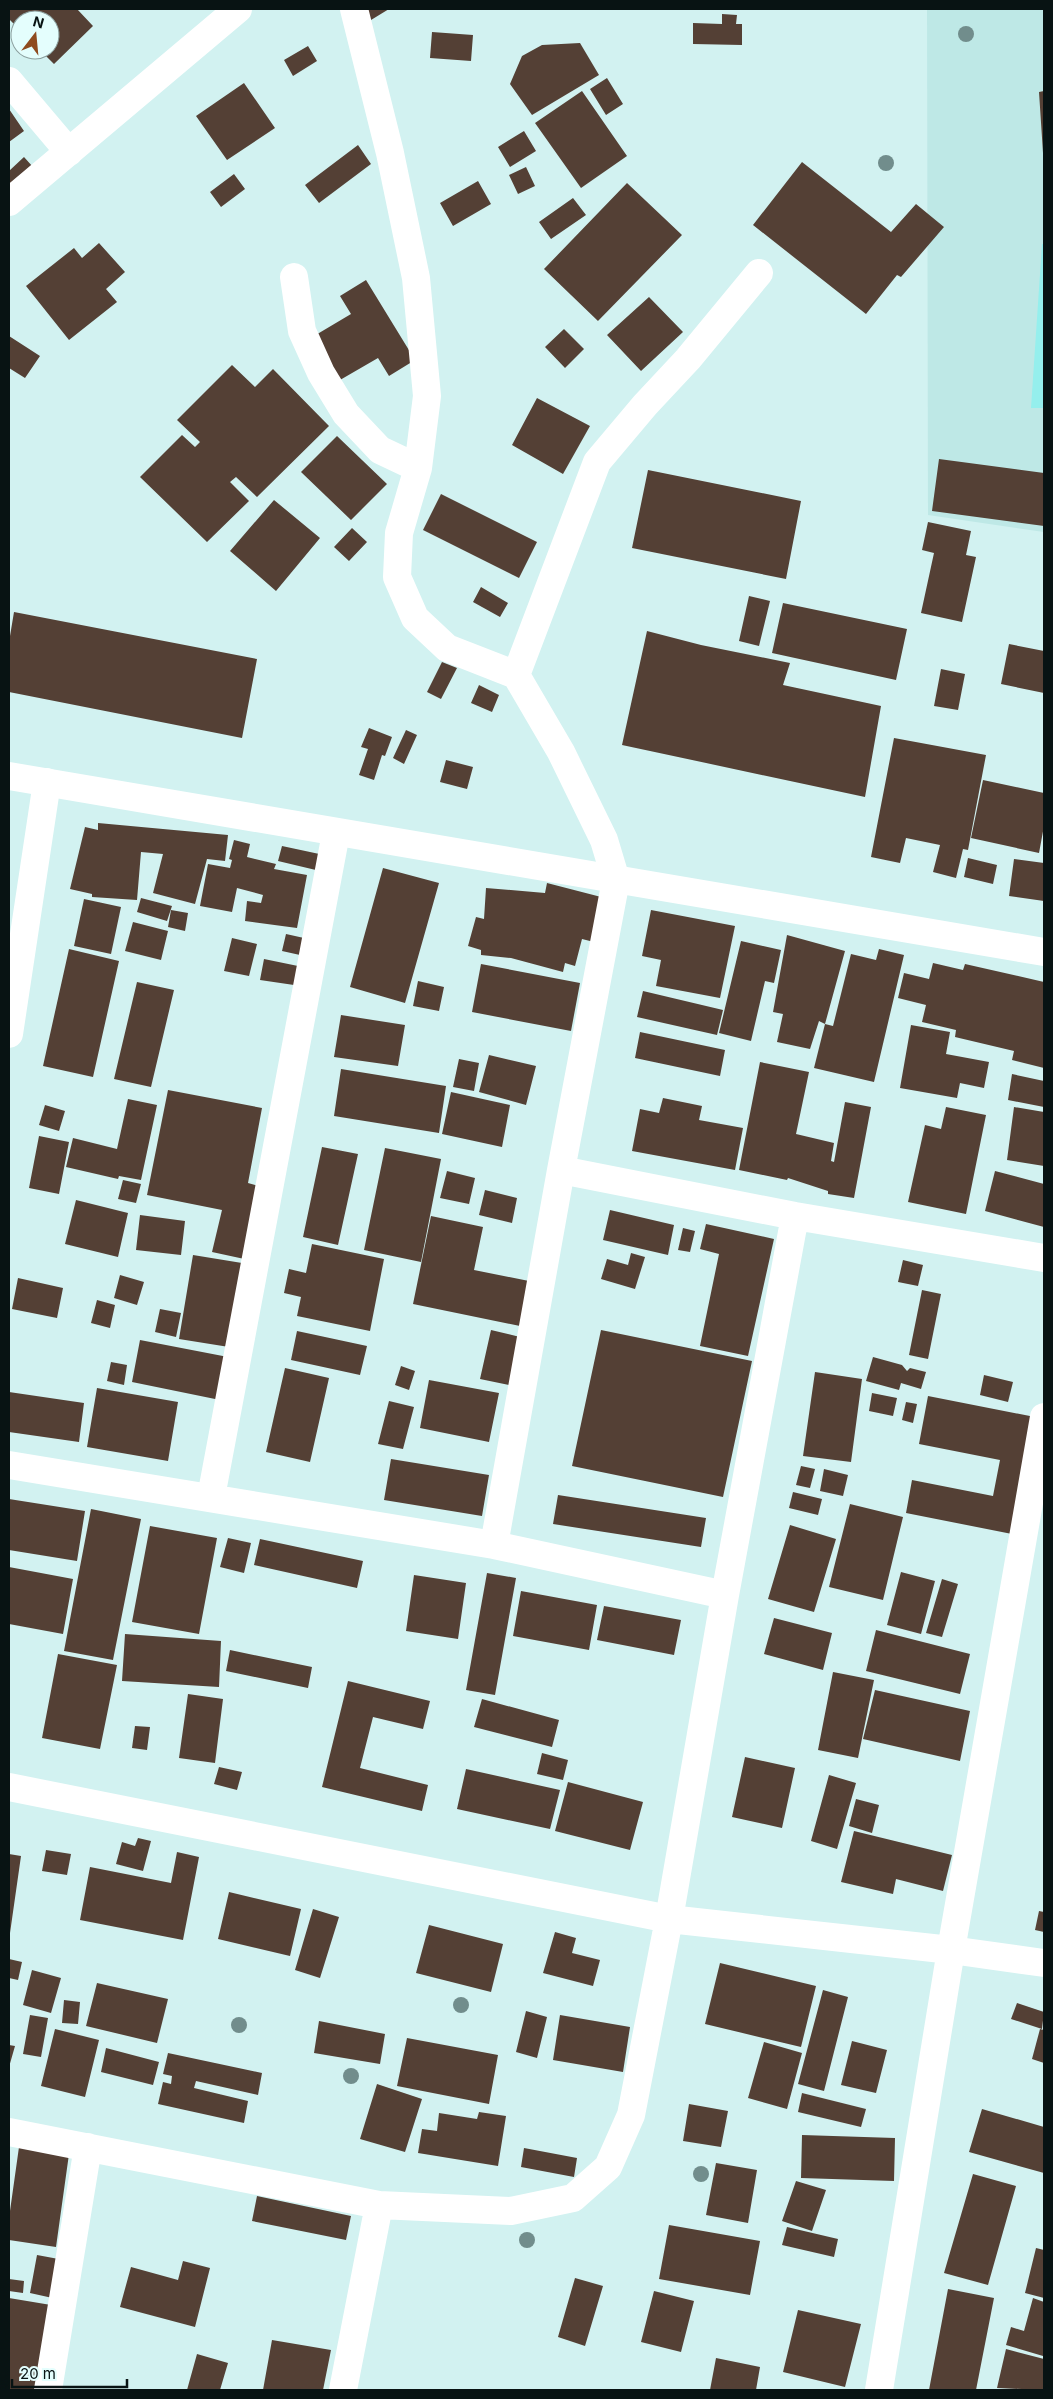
<svg xmlns="http://www.w3.org/2000/svg" width="1053" height="2399" viewBox="0 0 1053 2399" font-family="Inter,sans-serif">
<style>
.built{fill:#bee8e6}
.green{fill:#95efed}
.building{fill:#544035}
.lines{fill:none;stroke-linecap:round;stroke-linejoin:round}
.minor{stroke:#fff;stroke-width:28}
.tertiary{stroke:#fff;stroke-width:28}
.tree{fill:#718d8c}
</style>
<rect width="100%" height="100%" fill="#d2f2f1"/>
<!-- built -->
<path class="built" d="M927,9H1044V532L928,515Z"/>
<!-- green -->
<path class="green" d="M1042,244H1044V408H1031Z"/>
<!-- building -->
<path class="building" d="M9,9H77L93,26L54,64L40,50H50V20H20V30L9,19Z
M363,9H389L371,20Z
M722,14L737,15L736,24H742V45L693,44V23L722,24Z
M432,32L473,35L471,61L430,58Z
M580,43L599,75L532,115L510,84L522,56L542,45Z
M308,46L317,61L293,76L284,60Z
M607,78L623,104L606,115L590,89Z
M244,83L275,128L227,160L196,116Z
M582,91L627,156L581,188L535,123Z
M1044,91V153H1043L1039,92Z
M9,109L24,131L9,142Z
M524,131L536,151L510,167L498,147Z
M358,145L371,164L319,203L305,185Z
M24,157L33,167L9,186V171Z
M802,162L891,232L916,204L944,227L901,277L897,275L866,314L753,225Z
M526,167L535,186L518,194L509,175Z
M234,174L245,189L221,207L210,192Z
M478,181L491,204L453,226L440,203Z
M627,183L682,235L598,321L544,269Z
M573,198L586,215L551,239L539,222Z
M99,243L125,272L106,289L117,302L69,340L26,286L74,248L82,258Z
M366,280L415,360L389,376L378,358L340,380L314,336L351,314L340,296Z
M649,297L683,332L641,371L607,335Z
M564,329L584,349L565,368L545,347Z
M9,336L40,356L25,378L9,368Z
M232,365L255,387L273,369L329,426L257,497L236,477L230,482L249,501L207,542L140,477L182,435L195,447L200,442L177,420Z
M537,398L590,426L563,474L512,445Z
M337,436L387,484L351,520L301,472Z
M939,459L1044,473V526L932,511Z
M648,470L801,501L786,579L632,548Z
M441,494L537,542L519,578L423,530Z
M274,500L320,538L276,591L230,551Z
M928,522L971,531L966,555L976,557L962,622L921,613L934,553L922,550Z
M352,528L367,542L349,561L334,547Z
M481,587L508,603L500,617L473,602Z
M749,596L770,601L759,646L739,641Z
M783,603L907,629L896,680L772,653Z
M14,612L257,659L242,738L9,692V642Z
M647,631L701,645L790,663L783,685L881,706L865,797L622,745Z
M1009,644L1044,651V693L1001,684Z
M442,662L457,668L441,699L427,692Z
M941,669L965,674L958,710L934,706Z
M479,685L499,695L492,712L471,703Z
M369,728L392,737L385,756L382,755L374,780L359,775L368,749L361,747Z
M406,730L417,735L404,764L393,758Z
M894,738L986,755L968,850L963,849L956,878L933,872L940,845L906,838L900,863L871,857Z
M446,760L473,767L467,789L440,782Z
M983,780L1044,793V826L1039,853L971,838Z
M98,823L228,835L225,861L207,859L195,904L153,893L163,854L141,852L137,900L92,897V894L70,889L85,827L98,830Z
M234,840L250,844L247,857L276,864L274,869L307,875L297,928L245,921L247,901L261,903L263,895L237,888L232,912L200,906L208,864L230,868L232,860L229,859Z
M282,846L324,855L320,871L278,861Z
M968,858L997,865L993,884L964,877Z
M1014,859L1044,863V901L1009,896Z
M383,868L439,883L405,1003L350,987Z
M547,883L605,898L594,942L582,939L575,966L565,963L563,972L511,958L481,955V950L468,946L476,917L484,919L486,888L545,893Z
M141,898L172,906L167,921L137,912Z
M84,899L121,907L111,954L74,946Z
M171,910L188,913L185,931L168,927Z
M651,910L735,926L720,998L656,986L661,960L642,956Z
M133,922L168,931L161,960L125,951Z
M286,934L304,938L300,955L282,951Z
M787,935L845,951L825,1024L819,1021L810,1049L777,1042L783,1014L773,1012Z
M232,938L257,944L249,976L224,971Z
M741,941L781,950L774,983L765,981L751,1041L719,1033Z
M69,949L119,961L93,1077L43,1066Z
M879,949L904,955L874,1082L814,1068L825,1024L833,1026L851,954L876,960Z
M264,959L298,966L294,985L260,980Z
M933,963L963,970L965,964L1044,982V1068L1012,1060L1014,1051L955,1037L956,1030L922,1022L926,1005L898,998L904,973L929,979Z
M481,964L580,983L571,1031L472,1012Z
M418,981L444,987L439,1011L413,1006Z
M137,982L174,990L151,1087L114,1079Z
M643,991L723,1010L717,1035L637,1017Z
M341,1015L405,1025L398,1066L334,1057Z
M911,1025L950,1032L946,1054L989,1062L984,1088L960,1083L957,1098L900,1088Z
M640,1032L725,1050L720,1076L635,1058Z
M489,1055L536,1066L526,1105L479,1092Z
M459,1059L479,1063L474,1091L453,1087Z
M760,1062L809,1072L796,1134L834,1143L831,1161L834,1162L845,1102L871,1107L854,1198L828,1194V1191L788,1178L787,1180L739,1170Z
M341,1069L446,1086L439,1133L334,1116Z
M1012,1074L1044,1081V1107L1008,1100Z
M168,1090L262,1108L248,1183L266,1188L249,1260L212,1252L222,1210L147,1195Z
M451,1092L510,1105L502,1147L442,1134Z
M663,1098L702,1106L699,1120L743,1128L735,1170L632,1151L640,1109L659,1113Z
M128,1099L157,1105L141,1180L119,1176L118,1179L66,1167L73,1138L117,1149Z
M45,1105L65,1111L59,1131L39,1125Z
M946,1107L986,1115L966,1214L908,1202L925,1125L941,1129Z
M1014,1107L1044,1112V1166L1007,1160Z
M39,1136L69,1142L59,1194L29,1188Z
M322,1147L358,1154L338,1245L303,1237Z
M385,1148L441,1159L421,1262L364,1250Z
M447,1171L475,1178L469,1204L440,1198Z
M995,1171L1044,1184V1227L985,1211Z
M123,1180L141,1184L136,1203L118,1199Z
M485,1190L517,1198L512,1223L479,1215Z
M76,1200L128,1213L118,1257L65,1244Z
M610,1210L674,1225L668,1255L603,1240Z
M140,1215L185,1221L181,1255L136,1250Z
M431,1216L483,1227L474,1270L529,1281L520,1326L413,1304Z
M706,1224L774,1239L748,1356L700,1346L719,1254L700,1249Z
M683,1228L695,1231L690,1252L678,1250Z
M312,1244L384,1259L370,1331L297,1316L301,1297L284,1293L289,1269L306,1273Z
M631,1253L645,1257L635,1289L601,1279L607,1259L628,1265Z
M193,1255L242,1263L229,1347L179,1339Z
M903,1260L923,1265L918,1286L898,1282Z
M120,1275L144,1282L137,1305L114,1298Z
M18,1278L63,1288L57,1318L12,1309Z
M922,1290L941,1294L928,1359L909,1355Z
M97,1300L115,1305L110,1328L91,1323Z
M160,1309L181,1313L176,1337L155,1332Z
M491,1330L520,1337L509,1385L480,1379Z
M601,1330L752,1361L723,1497L572,1466Z
M297,1331L367,1346L360,1375L291,1360Z
M140,1340L228,1357L220,1400L132,1382Z
M873,1357L902,1365L907,1371L910,1368L926,1372L921,1389L901,1383L899,1390L866,1381Z
M111,1362L127,1365L124,1385L107,1381Z
M401,1366L415,1371L409,1390L395,1385Z
M285,1368L329,1378L310,1462L266,1452Z
M815,1372L862,1379L851,1462L803,1456Z
M984,1375L1013,1382L1008,1402L980,1395Z
M429,1380L499,1393L489,1442L420,1428Z
M97,1388L178,1402L168,1461L87,1447Z
M9,1392L84,1403L79,1442L9,1432Z
M872,1393L897,1398L893,1416L869,1411Z
M928,1396L1035,1417L1012,1534L906,1513L912,1480L993,1496L1000,1460L919,1444Z
M389,1401L414,1407L403,1449L378,1444Z
M906,1402L917,1404L913,1423L902,1420Z
M391,1459L489,1475L482,1516L384,1500Z
M801,1466L815,1469L810,1488L796,1485Z
M824,1469L848,1475L843,1496L820,1491Z
M793,1492L822,1499L818,1515L789,1508Z
M558,1495L706,1518L701,1547L553,1524Z
M9,1499L85,1511L77,1561L9,1550Z
M850,1504L903,1517L883,1600L829,1587Z
M91,1509L141,1519L113,1660L64,1651Z
M790,1525L836,1539L814,1612L768,1599Z
M150,1526L217,1538L199,1634L132,1622Z
M228,1538L251,1543L244,1573L220,1567Z
M260,1539L363,1561L357,1588L254,1565Z
M9,1567L73,1579L63,1634L9,1624Z
M901,1572L935,1581L921,1634L887,1625Z
M487,1573L516,1578L495,1695L466,1690Z
M414,1575L466,1583L458,1639L406,1631Z
M942,1579L958,1584L942,1637L926,1633Z
M521,1591L597,1605L589,1650L513,1636Z
M604,1606L681,1620L674,1655L597,1640Z
M774,1618L832,1633L823,1670L764,1654Z
M876,1630L970,1654L960,1694L866,1671Z
M125,1634L221,1641L219,1687L122,1681Z
M230,1650L312,1667L308,1688L226,1671Z
M58,1654L117,1665L100,1749L42,1738Z
M833,1672L874,1680L858,1758L818,1750Z
M348,1681L430,1701L423,1729L373,1717L360,1768L428,1785L422,1811L322,1787Z
M875,1690L970,1711L960,1761L863,1739Z
M188,1694L223,1699L215,1763L179,1758Z
M482,1699L559,1720L552,1747L474,1727Z
M135,1726L150,1727L147,1750L132,1748Z
M542,1753L568,1760L563,1780L537,1774Z
M745,1757L795,1768L782,1828L732,1817Z
M219,1767L242,1772L237,1790L214,1784Z
M466,1769L560,1790L550,1829L457,1809Z
M829,1775L856,1783L837,1849L811,1841Z
M568,1782L643,1802L630,1850L555,1831Z
M856,1799L879,1805L872,1833L849,1826Z
M854,1831L952,1855L943,1891L896,1879L893,1894L841,1882Z
M138,1838L151,1841L143,1871L116,1864L122,1842L135,1846Z
M46,1850L71,1854L67,1875L42,1871Z
M177,1852L199,1857L183,1940L80,1920L90,1867L171,1883Z
M9,1854L21,1856L10,1933H9Z
M229,1892L301,1909L290,1956L218,1939Z
M313,1909L339,1917L320,1978L295,1970Z
M1039,1911L1044,1912V1932L1035,1930Z
M429,1925L503,1944L491,1992L416,1973Z
M555,1932L576,1938L572,1953L600,1960L593,1986L543,1973Z
M9,1959L22,1962L18,1980L9,1978Z
M720,1963L816,1986L801,2047L705,2024Z
M32,1970L61,1978L51,2013L23,2005Z
M97,1983L168,1999L157,2043L86,2026Z
M823,1990L848,1997L824,2091L798,2084Z
M64,2000L80,2002L78,2024L62,2023Z
M1017,2003L1044,2012L1042,2029L1011,2019Z
M526,2011L547,2017L537,2058L516,2052Z
M30,2015L48,2018L41,2057L23,2054Z
M560,2015L630,2027L623,2072L553,2060Z
M319,2021L385,2034L380,2064L314,2053Z
M55,2029L99,2040L85,2097L41,2086Z
M1040,2029L1044,2030V2063L1032,2059Z
M407,2038L498,2055L489,2104L397,2086Z
M852,2041L887,2050L876,2093L841,2085Z
M764,2042L802,2053L787,2109L748,2098Z
M9,2045L15,2046L9,2067Z
M106,2048L159,2062L153,2085L101,2072Z
M168,2053L262,2073L258,2095L196,2081L194,2088L248,2101L244,2123L158,2104L163,2082L171,2084L172,2076L163,2074Z
M377,2084L422,2099L405,2152L360,2139Z
M802,2093L866,2109L861,2127L798,2112Z
M689,2104L728,2111L721,2147L683,2141Z
M982,2109L1044,2127V2173L969,2152Z
M479,2112L506,2116L498,2166L418,2153L422,2129L437,2131L439,2113L477,2119Z
M802,2135L895,2138L894,2181L801,2178Z
M19,2147L69,2154L56,2247L9,2240V2218Z
M524,2148L577,2158L574,2177L521,2167Z
M716,2163L757,2170L748,2223L706,2215Z
M973,2174L1016,2186L988,2285L944,2273Z
M796,2181L826,2190L812,2231L782,2221Z
M257,2196L351,2216L346,2240L252,2221Z
M669,2225L760,2241L750,2295L659,2279Z
M787,2227L838,2239L834,2257L782,2245Z
M1036,2248L1044,2250V2298L1025,2293Z
M37,2255L64,2260L57,2299L30,2293Z
M183,2261L210,2268L195,2327L120,2307L131,2267L178,2280Z
M575,2278L603,2286L585,2346L558,2337Z
M9,2279L24,2281L23,2293L9,2291Z
M948,2289L994,2298L976,2390H929Z
M654,2291L694,2301L681,2352L641,2342Z
M9,2298L57,2306L41,2390H9Z
M1033,2298L1044,2302L1043,2356L1006,2345L1011,2327L1024,2331Z
M798,2310L861,2324L845,2387L783,2372Z
M272,2340L331,2350L323,2390H263Z
M1006,2349L1044,2359V2390L997,2388Z
M197,2354L228,2363L220,2390H187Z
M716,2358L760,2367L756,2390H710Z"/>
<g class="lines">
<!-- minor -->
<path class="minor" d="M354,9L390,153L416,278L427,396L418,468L399,533L397,577L415,618L447,648L516,675L561,752L604,840L616,880L561,1170L494,1545
M9,81L69,152
M9,202L238,9
M294,277L302,331L321,373L346,414L380,450L418,468
M516,675L597,462L645,405L688,359L759,273
M9,1034L47,782
M561,1170L795,1216L1044,1258
M9,1465L494,1545L725,1595
M211,1497L336,833
M9,1787L669,1919L951,1950L1044,1963
M9,2132L379,2205L511,2211L573,2198L608,2167L631,2115L669,1919L725,1595L795,1216
M48,2390L88,2147
M343,2390L379,2205
M879,2390L951,1950L1044,1417"/>
<!-- tertiary -->
<path class="tertiary" d="M9,776L1044,952"/>
</g>
<!-- trees -->
<g class="tree">
<circle cx="966" cy="34" r="8"/>
<circle cx="886" cy="163" r="8"/>
<circle cx="461" cy="2005" r="8"/>
<circle cx="239" cy="2025" r="8"/>
<circle cx="351" cy="2076" r="8"/>
<circle cx="701" cy="2174" r="8"/>
<circle cx="527" cy="2240" r="8"/>
</g>
<!-- border -->
<rect width="1053" height="2399" fill="none" stroke="#081313" stroke-width="20"/>
<!-- north arrow -->
<g transform="translate(35 35) rotate(16)"><circle r="24" fill="#e4fefd" stroke="#8ca09f"/>
<path d="M0-4L9 19L0 12L-9 19Z" fill="#8f4b1f"/>
<text y="-8" font-size="14" font-weight="bold" text-anchor="middle" fill="#081313">N</text>
</g>
<!-- scale -->
<path d="M12 2379v8h115v-8" fill="none" stroke="#081313" stroke-width="2.5"/>
<text x="20" y="2379" font-size="15" fill="#081313" stroke="#e4fefd" stroke-width="4" paint-order="stroke">20 m</text>
</svg>
